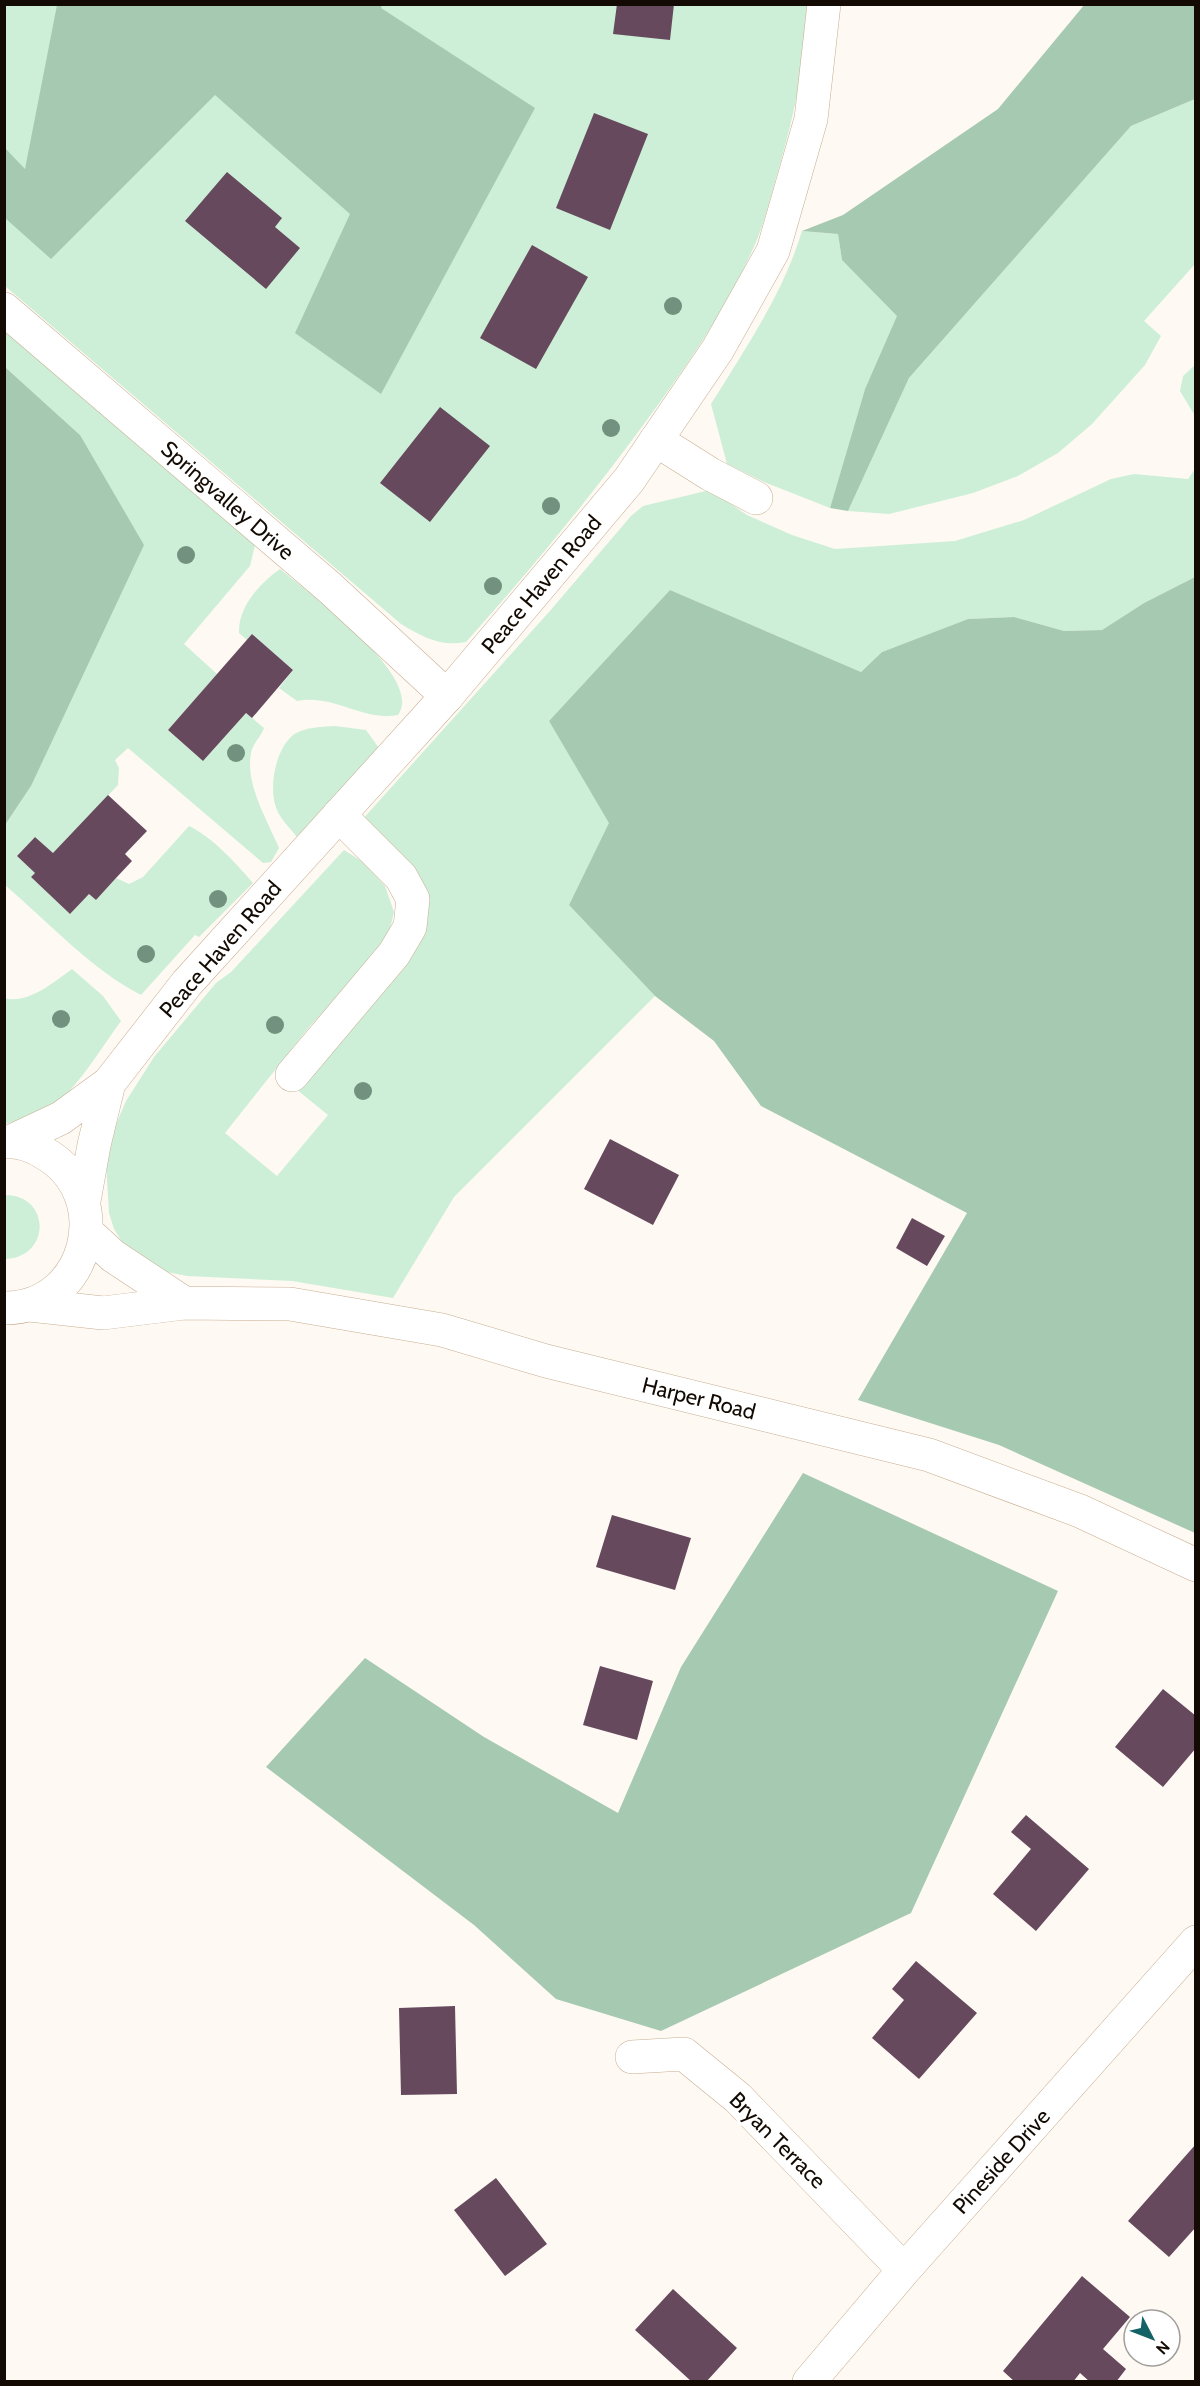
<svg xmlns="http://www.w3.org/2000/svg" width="1200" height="2386" viewBox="0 0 1200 2386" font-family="Cabin,sans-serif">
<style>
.green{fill:#cdefd7}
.forest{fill:#a6c9b1}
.building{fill:#66495d}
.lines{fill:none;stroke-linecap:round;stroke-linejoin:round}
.minor-casing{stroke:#c8ae91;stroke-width:34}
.major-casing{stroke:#c8ae91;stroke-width:34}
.minor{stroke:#fff;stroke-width:33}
.major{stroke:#fff;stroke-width:33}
.tree{fill:#72917e}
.labels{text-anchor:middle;stroke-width:6;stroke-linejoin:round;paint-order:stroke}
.street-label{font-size:22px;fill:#130b03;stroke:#fff}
</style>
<rect width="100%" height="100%" fill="#fef9f3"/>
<!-- green -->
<path class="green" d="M5,5H807C806,65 793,120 776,178C769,203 763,228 752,251C724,313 684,370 644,424C588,500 529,572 466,642C440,647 423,637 401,624L5,286Z
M1195,99V264L1144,321L1161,336L1145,365L1092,424L1058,453L1018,476L973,493L889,514L848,511L909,378L1131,126Z
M802,231L838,234L842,260L898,315L865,389L830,508L764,482L727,464L711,404C745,349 783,294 802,231Z
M5,330L255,545L250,566L184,644L217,674L168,730L203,761L246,713L264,728C261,737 253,743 251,753C245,784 267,820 279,848L271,862L263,863L128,748L115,760L119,768L118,785L53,853L35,837L17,856L35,873L31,877L70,914L89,894L96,900L116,878L129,884L143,877L189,826C212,837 236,863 253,883L199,937L195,935L141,995C92,970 47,921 5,885V825L31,786L80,435L5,367Z
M1195,365L1196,366L1195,416L1180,391L1183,376Z
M1195,469V577L1144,603L1102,630L1064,631L1014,617L968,619L882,652L861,672L670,590L549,721L610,823L569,905L655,996L454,1197L393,1298L292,1281L187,1276L162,1271L124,1245L114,1229L109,1213L106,1163L111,1136L126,1101L154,1057L216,983L231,972L344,850L363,862L385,886L394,912L387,941L358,976L310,1026L225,1133L277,1176L328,1115L296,1089L422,939L361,821L549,612L631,516L643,506L710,490L747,515L792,535L835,549L955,541L1024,520L1111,479L1134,474L1188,479Z
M280,569C306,591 426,677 398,715C363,722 335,694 297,701L279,688L293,670L252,634L247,640L239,633C238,607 260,583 280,569Z
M335,726L366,730L379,748L297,837C291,829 281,820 277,810C268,790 275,753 290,738C300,727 321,727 335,726Z
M72,969L103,996L121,1021C100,1049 69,1104 36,1117C26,1121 15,1121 5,1124L4,998C27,1005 54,982 72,969Z
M4,1195C50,1194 52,1255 7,1259H4Z"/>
<!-- forest -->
<path class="forest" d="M1085,4L1195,5V99L1131,126L909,378L848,511L830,508L865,389L897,316L842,260L838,234L802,231L843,215L998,109Z
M57,5H382L381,8L535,108L381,394L295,333L350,214L215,95L51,259L5,218V148L25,169Z
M5,367L80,435L144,545L31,786L5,825Z
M1195,577V1533L999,1445L858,1400L967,1213L761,1106L714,1041L655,996L569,905L609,823L549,721L670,590L861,672L882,652L968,619L1014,617L1064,631L1102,630L1144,603Z
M803,1473L1058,1591L911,1913L661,2031L556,1999L474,1925L266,1767L365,1658L484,1737L618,1813L681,1667Z"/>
<!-- building -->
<path class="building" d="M617,4H674L670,40L613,34Z
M594,113L648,134L610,230L556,208Z
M227,172L282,218L275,227L300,248L266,289L185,221Z
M532,245L588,277L536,369L480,338Z
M440,407L490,446L430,522L380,483Z
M252,634L293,670L252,718L246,713L203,761L168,730Z
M108,795L147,831L125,854L132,861L116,878L96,900L89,894L70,914L31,877L35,873L17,856L35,837L53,853Z
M610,1139L679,1175L653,1225L584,1189Z
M912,1218L945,1236L927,1266L896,1248Z
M612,1515L691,1538L675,1590L596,1567Z
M600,1666L653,1681L637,1740L583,1725Z
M1163,1689L1196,1716V1748L1163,1787L1115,1747Z
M1026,1815L1089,1869L1036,1931L993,1894L1031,1849L1011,1832Z
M916,1961L977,2013L919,2079L872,2038L904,2000L892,1989Z
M455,2006L457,2094L401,2095L399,2008Z
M1196,2144V2227L1169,2257L1128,2221Z
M496,2178L547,2244L505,2276L454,2210Z
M1082,2276L1130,2317L1103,2349L1126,2369L1116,2382H1090L1080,2373L1073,2382H1015L1003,2371Z
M673,2289L737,2348L706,2382H692L635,2330Z"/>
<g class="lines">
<!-- minor casing -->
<g class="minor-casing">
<path id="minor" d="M4,309L329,587L447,696
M656,440L710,474L756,498
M292,1075L394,954L410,927L413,899L401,877L339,815
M87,1232L113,1256L184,1303
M30,1305L103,1313L184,1303L290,1304L442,1330L546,1361L929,1455L1080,1511L1196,1565
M632,2057L684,2054L738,2098L904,2270
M809,2382L904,2270L1196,1942"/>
</g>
<!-- major casing -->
<g class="major-casing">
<path id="major" d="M4,1142C18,1141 33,1146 44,1153C117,1194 89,1309 4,1308
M10,1142L61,1118L109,1083L187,983L447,696L629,480L718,349L773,251L811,119L824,4
M84,1201L94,1145L109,1083"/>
</g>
<!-- minor -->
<use href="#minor" class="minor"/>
<!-- major -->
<use href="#major" class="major"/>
</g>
<!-- trees -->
<g class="tree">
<circle cx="673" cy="306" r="9"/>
<circle cx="611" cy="428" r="9"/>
<circle cx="551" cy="506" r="9"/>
<circle cx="186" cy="555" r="9"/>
<circle cx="493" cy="586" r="9"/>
<circle cx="236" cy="753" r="9"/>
<circle cx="218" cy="899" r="9"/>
<circle cx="146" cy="954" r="9"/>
<circle cx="61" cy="1019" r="9"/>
<circle cx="275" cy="1025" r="9"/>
<circle cx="363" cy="1091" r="9"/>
</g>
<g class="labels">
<!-- street labels -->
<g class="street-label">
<text transform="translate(228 500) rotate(41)" y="8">Springvalley Drive</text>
<text transform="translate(541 584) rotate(-50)" y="8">Peace Haven Road</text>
<text transform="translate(220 949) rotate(-49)" y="8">Peace Haven Road</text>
<text transform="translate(699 1398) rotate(14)" y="8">Harper Road</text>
<text transform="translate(778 2140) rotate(45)" y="8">Bryan Terrace</text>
<text transform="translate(1001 2161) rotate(-48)" y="8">Pineside Drive</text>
</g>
</g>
<!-- border -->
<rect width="1200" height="2386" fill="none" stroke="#130b03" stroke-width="12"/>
<!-- north arrow -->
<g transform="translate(1152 2338) rotate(132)"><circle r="28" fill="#ffffff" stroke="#a19d9a" stroke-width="1.5"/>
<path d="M0-4.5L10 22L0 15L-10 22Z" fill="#126266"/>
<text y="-9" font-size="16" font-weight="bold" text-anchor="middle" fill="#130b03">N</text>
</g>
</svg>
